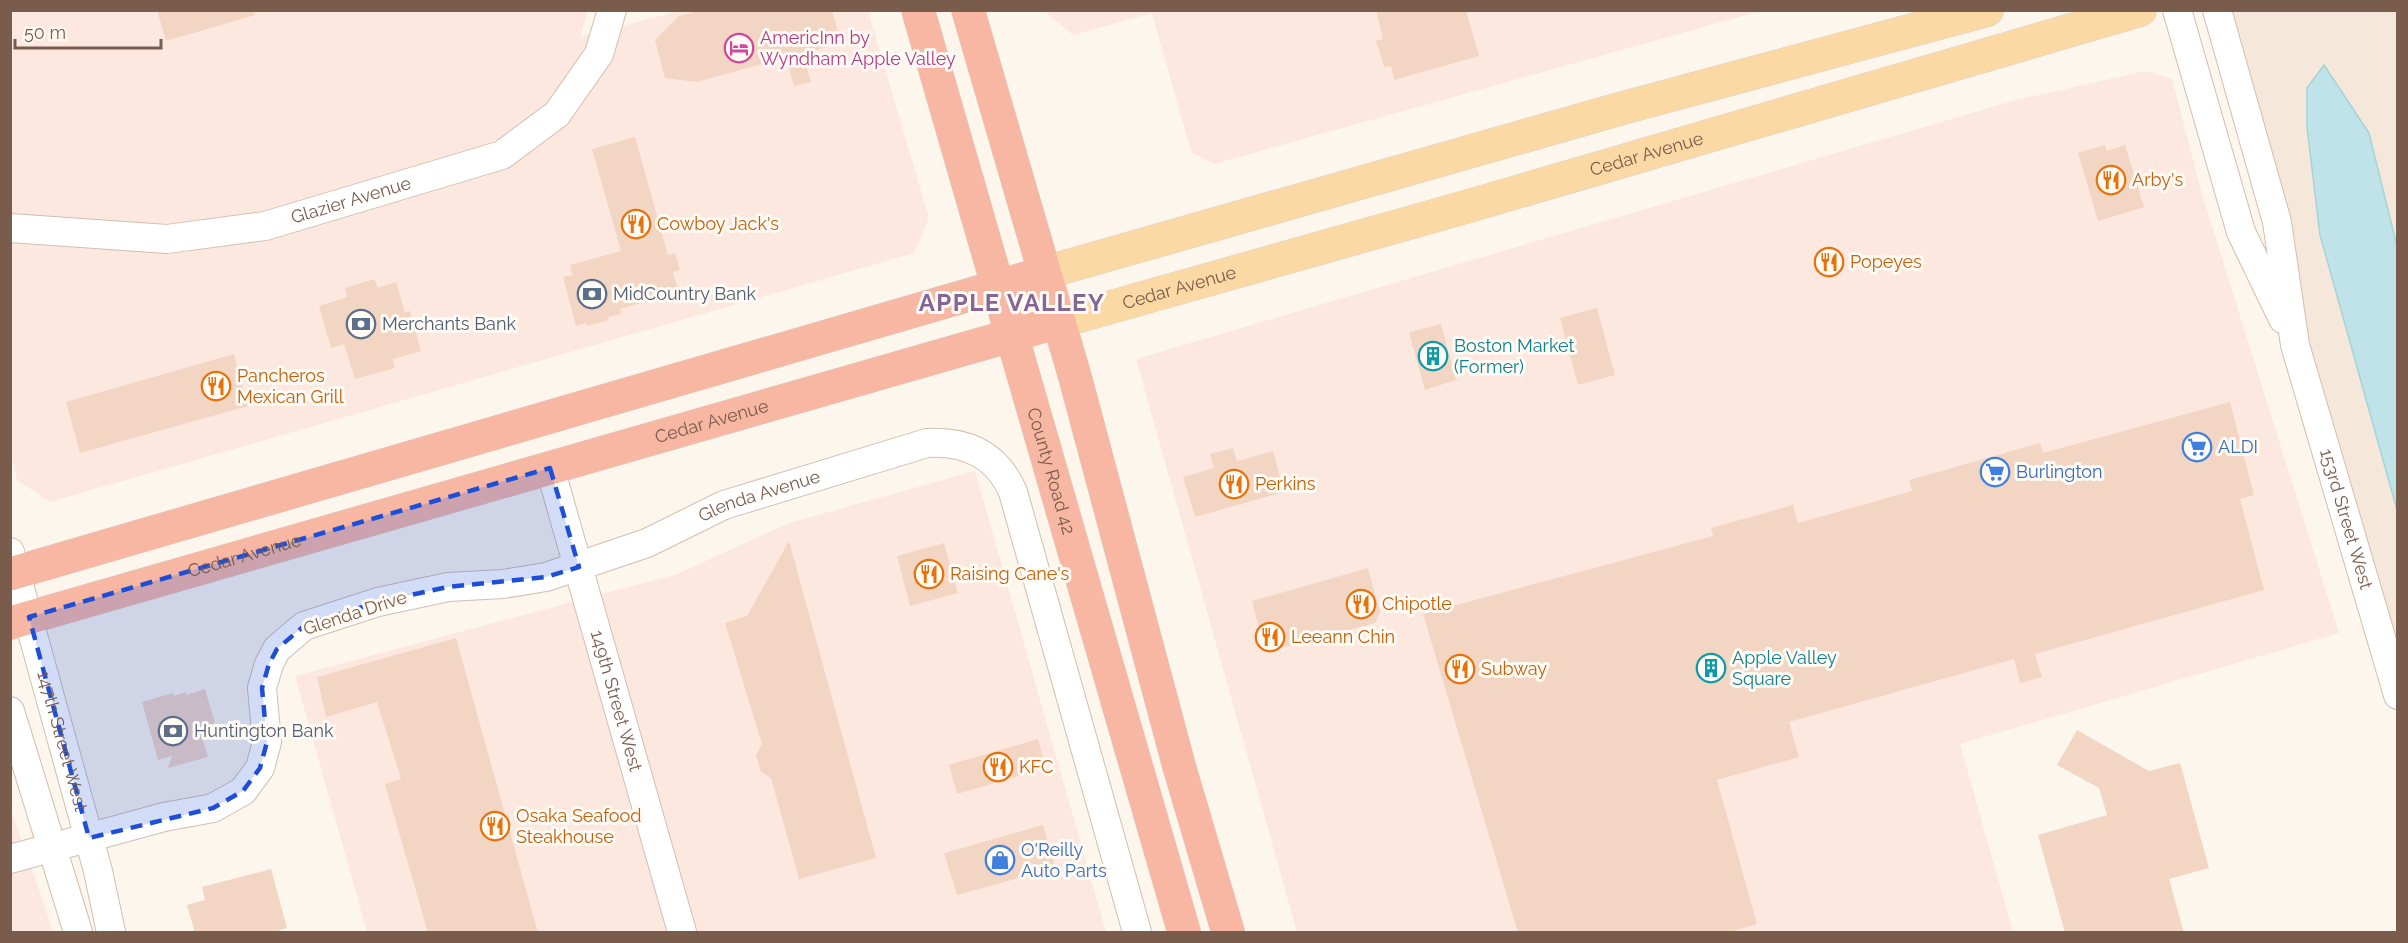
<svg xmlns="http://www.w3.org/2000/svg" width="2408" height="943" viewBox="0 0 2408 943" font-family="Raleway,sans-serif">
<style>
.residential{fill:#f5e8da}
.commercial{fill:#fde8e0}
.water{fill:#bfe3e8;stroke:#a5d3da;stroke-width:1.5}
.building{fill:#f3d5c3}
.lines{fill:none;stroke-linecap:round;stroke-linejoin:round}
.minor-casing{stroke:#d1beb0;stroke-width:30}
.major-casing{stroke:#dad1cd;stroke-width:34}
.highway-casing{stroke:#dad1cd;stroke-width:34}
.minor{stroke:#fff;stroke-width:28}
.major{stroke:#fbd9a5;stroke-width:33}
.highway{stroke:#f7b7a3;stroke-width:33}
.marked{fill:#1d4ed8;fill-opacity:0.2;stroke:#1d4ed8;stroke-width:4.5;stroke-dasharray:12 8;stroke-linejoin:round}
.labels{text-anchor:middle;stroke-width:6;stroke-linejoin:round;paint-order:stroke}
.hotel-label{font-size:18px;fill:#b23c85;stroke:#fffaf3;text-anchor:start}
.street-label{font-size:18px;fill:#7a5c4d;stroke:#fffaf3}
.food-label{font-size:18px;fill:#c56008;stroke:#fffaf3;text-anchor:start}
.service-label{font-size:18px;fill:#4e5e75;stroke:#fffaf3;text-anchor:start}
.culture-label{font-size:18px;fill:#0d838f;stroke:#fffaf3;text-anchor:start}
.shop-label{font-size:18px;fill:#366cbe;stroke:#fffaf3;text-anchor:start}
.district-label{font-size:24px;font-weight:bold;letter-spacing:1.5px;fill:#846695;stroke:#fffaf3}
</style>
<rect width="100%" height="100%" fill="#fdf6ec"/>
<!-- residential -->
<path class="residential" d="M2217,11H2397V695Z"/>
<!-- commercial -->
<path class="commercial" d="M10,11H588L580,37L680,11H868L929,218L914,253L50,502L17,480L11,452Z
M1044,11H1761L1214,164L1191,152L1152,13L1073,35Z
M2146,71L2172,79L2202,194L2339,633L1960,744L2013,932H1297L1136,359L2016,100Z
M975,471L1106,932H367L295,676L677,574L789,523Z
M10,807L42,898L53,932H11Z"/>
<!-- water -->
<path class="water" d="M2324,65L2369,133L2397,246V510L2320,235L2307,127V88Z"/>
<!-- building -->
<path class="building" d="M157,10H255V15L166,41Z
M702,10H832L841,43L803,54L811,82L794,86L786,57L697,82L665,78L655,40L679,16Z
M1376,10H1466L1479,56L1394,80L1391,66L1384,67L1376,41L1383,39Z
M635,137L668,255L675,253L680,270L673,272L679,293L620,309L621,314L608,317L609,320L587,326V323L576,326L563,277L572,275L570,265L621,251L592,149Z
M2105,145L2107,151L2125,145L2144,207L2098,221L2078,153Z
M374,279L378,288L396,282L405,312L410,311L421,351L393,359L395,368L355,379L344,344L331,348L319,306L347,297L345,288Z
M1597,308L1615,375L1578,385L1560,318Z
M1441,324L1456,380L1425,390L1409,332Z
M234,354L248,406L80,453L66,402Z
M2230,402L2254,495L2240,499L2264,590L2035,654L2042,677L2020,683L2014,659L1789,722L1799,757L1717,780L1757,924L1726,933H1518L1423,614L1713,536L1711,528L1793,505L1798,523L1912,491L1909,480L2040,443L2043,453Z
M1233,448L1237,461L1273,451L1284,492L1195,517L1183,477L1214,468L1210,454Z
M789,541L876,858L799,879L771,778L761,772L756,755L762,744L725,623L747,616Z
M944,543L958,593L910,606L897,556Z
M1368,568L1380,612L1375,623L1274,650L1263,644L1252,601Z
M456,638L538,933H428L385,784L401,779L377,702L326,717L317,677Z
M205,689L215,723L199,727L208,757L168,768L172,756L158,760L142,702L173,693L174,696L186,692V695Z
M2077,730L2149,771L2180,763L2209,868L2169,879L2184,933H2065L2038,835L2107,815L2099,788L2057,765Z
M1038,739L1046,768L957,794L949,765Z
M1043,825L1055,868L957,895L944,853Z
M271,869L287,928L271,933H195L187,905L205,900L202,887Z"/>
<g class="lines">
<!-- minor casing -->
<g class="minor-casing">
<g id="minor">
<path d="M2177,10L2241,232L2283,319"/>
<path id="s1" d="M2217,10L2277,222L2295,345L2398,695"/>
<path id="s2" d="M10,228L167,239L265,226L502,155L557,114L599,54L612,10"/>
<path id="s3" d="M550,468L682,932"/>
<path id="s4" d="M10,552L98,871L111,932"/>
<path d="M10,711L78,932"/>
<path id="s5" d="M10,859L164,817L213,808L243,791L260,768L267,742L262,688L269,664L277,649L304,626L378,602L448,587L503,584L546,577L647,543L724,505L927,443C967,441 997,455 1013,492L1137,932"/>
</g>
</g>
<!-- major casing -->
<g class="major-casing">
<g id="major">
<path d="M1044,273L1623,108L1987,10"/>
<path id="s6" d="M1058,322L1469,206L2140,10"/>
</g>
</g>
<!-- highway casing -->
<g class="highway-casing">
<g id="highway">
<path id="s7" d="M918,10L1184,932"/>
<path d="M968,10L1075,377L1179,766L1228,932"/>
<path d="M10,574L1044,273"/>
<path id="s8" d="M10,623L1058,322"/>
</g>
</g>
<!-- minor -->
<use href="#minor" class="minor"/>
<!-- major -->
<use href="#major" class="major"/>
<!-- highway -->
<use href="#highway" class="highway"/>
</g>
<!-- marked area -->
<path class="marked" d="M550,468L579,567L546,577L448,587L378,602L304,626L277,649L269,664L262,688L267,742L260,768L243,791L213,808L89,838L29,617Z"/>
<!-- icons -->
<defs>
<g id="hotel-ring" transform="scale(1.5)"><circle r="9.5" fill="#fffaf3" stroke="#d1479c" stroke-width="1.5"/><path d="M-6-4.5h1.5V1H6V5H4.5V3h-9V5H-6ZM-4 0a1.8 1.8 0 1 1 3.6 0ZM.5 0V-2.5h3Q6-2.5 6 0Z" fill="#d1479c"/></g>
<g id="restaurant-ring" transform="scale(1.5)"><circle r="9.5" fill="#fffaf3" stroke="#e8710a" stroke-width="1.5"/><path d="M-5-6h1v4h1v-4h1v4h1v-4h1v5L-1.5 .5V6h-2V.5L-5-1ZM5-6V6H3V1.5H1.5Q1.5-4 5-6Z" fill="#e8710a"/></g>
<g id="bank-ring" transform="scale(1.5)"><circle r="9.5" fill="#fffaf3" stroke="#5c6f8a" stroke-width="1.5"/><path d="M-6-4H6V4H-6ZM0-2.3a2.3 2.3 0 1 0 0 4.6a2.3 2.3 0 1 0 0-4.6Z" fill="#5c6f8a"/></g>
<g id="building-ring" transform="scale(1.5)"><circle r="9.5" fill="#fffaf3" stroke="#0f9aa8" stroke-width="1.5"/><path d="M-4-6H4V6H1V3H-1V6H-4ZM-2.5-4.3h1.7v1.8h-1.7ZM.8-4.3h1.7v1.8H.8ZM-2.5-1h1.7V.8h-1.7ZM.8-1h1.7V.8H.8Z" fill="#0f9aa8"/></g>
<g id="supermarket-ring" transform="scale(1.5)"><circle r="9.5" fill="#fffaf3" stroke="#3f7fe0" stroke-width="1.5"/><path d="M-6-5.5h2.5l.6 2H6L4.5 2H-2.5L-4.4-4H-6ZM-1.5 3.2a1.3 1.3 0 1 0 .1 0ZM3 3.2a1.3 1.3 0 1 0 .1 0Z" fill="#3f7fe0"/></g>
<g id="shop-ring" transform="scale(1.5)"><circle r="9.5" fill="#fffaf3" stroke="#3f7fe0" stroke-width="1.5"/><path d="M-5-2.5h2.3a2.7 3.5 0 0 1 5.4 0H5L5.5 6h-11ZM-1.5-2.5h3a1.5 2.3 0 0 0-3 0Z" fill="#3f7fe0"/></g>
</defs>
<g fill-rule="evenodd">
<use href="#hotel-ring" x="739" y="48"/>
<use href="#restaurant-ring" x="2111" y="180"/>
<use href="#restaurant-ring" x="636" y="224"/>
<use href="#restaurant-ring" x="1829" y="262"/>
<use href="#bank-ring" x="592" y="294"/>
<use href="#bank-ring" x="361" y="324"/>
<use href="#building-ring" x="1433" y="356"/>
<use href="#restaurant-ring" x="216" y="386"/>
<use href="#supermarket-ring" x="2197" y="447"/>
<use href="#supermarket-ring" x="1995" y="472"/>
<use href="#restaurant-ring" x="1234" y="484"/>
<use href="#restaurant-ring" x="929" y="574"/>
<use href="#restaurant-ring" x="1361" y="604"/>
<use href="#restaurant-ring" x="1270" y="637"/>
<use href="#building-ring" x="1711" y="668"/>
<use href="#restaurant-ring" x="1460" y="669"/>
<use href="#bank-ring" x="173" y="731"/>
<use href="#restaurant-ring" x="998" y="767"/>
<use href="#restaurant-ring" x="495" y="826"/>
<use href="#shop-ring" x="1000" y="860"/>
</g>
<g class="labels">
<!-- hotel labels -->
<g class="hotel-label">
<text x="760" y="44">AmericInn by<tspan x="760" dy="21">Wyndham Apple Valley</tspan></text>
</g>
<!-- street labels -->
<g class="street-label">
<text dy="6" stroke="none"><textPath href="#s6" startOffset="612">Cedar Avenue</textPath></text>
<text dy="6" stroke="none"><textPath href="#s2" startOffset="346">Glazier Avenue</textPath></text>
<text dy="6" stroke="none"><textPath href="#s6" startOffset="126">Cedar Avenue</textPath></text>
<text dy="6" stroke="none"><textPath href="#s8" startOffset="730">Cedar Avenue</textPath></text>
<text dy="6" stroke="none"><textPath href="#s7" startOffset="480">County Road 42</textPath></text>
<text dy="6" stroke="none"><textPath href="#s5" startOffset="908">Glenda Avenue</textPath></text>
<text dy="6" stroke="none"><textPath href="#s1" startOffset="526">153rd Street West</textPath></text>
<text dy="6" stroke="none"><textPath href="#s8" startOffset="244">Cedar Avenue</textPath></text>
<text transform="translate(355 613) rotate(-18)" y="6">Glenda Drive</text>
<text dy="6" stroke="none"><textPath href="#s3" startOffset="242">149th Street West</textPath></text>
<text dy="6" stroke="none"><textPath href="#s4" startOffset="196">147th Street West</textPath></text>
</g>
<!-- food labels -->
<g class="food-label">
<text x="2132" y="186">Arby's</text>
<text x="657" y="230">Cowboy Jack's</text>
<text x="1850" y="268">Popeyes</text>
<text x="237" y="382">Pancheros<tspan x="237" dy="21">Mexican Grill</tspan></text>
<text x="1255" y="490">Perkins</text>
<text x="950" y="580">Raising Cane's</text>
<text x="1382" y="610">Chipotle</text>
<text x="1291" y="643">Leeann Chin</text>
<text x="1481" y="675">Subway</text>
<text x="1019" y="773">KFC</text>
<text x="516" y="822">Osaka Seafood<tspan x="516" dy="21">Steakhouse</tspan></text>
</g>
<!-- service labels -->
<g class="service-label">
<text x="613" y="300">MidCountry Bank</text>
<text x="382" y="330">Merchants Bank</text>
<text x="194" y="737">Huntington Bank</text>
</g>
<!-- culture labels -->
<g class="culture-label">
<text x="1454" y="352">Boston Market<tspan x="1454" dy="21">(Former)</tspan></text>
<text x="1732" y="664">Apple Valley<tspan x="1732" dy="21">Square</tspan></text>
</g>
<!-- shop labels -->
<g class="shop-label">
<text x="2218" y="453">ALDI</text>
<text x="2016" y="478">Burlington</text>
<text x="1021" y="856">O'Reilly<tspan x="1021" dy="21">Auto Parts</tspan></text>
</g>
<!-- district labels -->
<g class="district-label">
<text x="1012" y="311">APPLE VALLEY</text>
</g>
</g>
<!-- border -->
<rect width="2408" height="943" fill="none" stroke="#7a5c4d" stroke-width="24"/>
<!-- scale -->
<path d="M15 39v9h146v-9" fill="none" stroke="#7a5c4d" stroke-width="3"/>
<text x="24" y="39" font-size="18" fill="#7a5c4d" stroke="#fffaf3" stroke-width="4.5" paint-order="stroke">50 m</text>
</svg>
